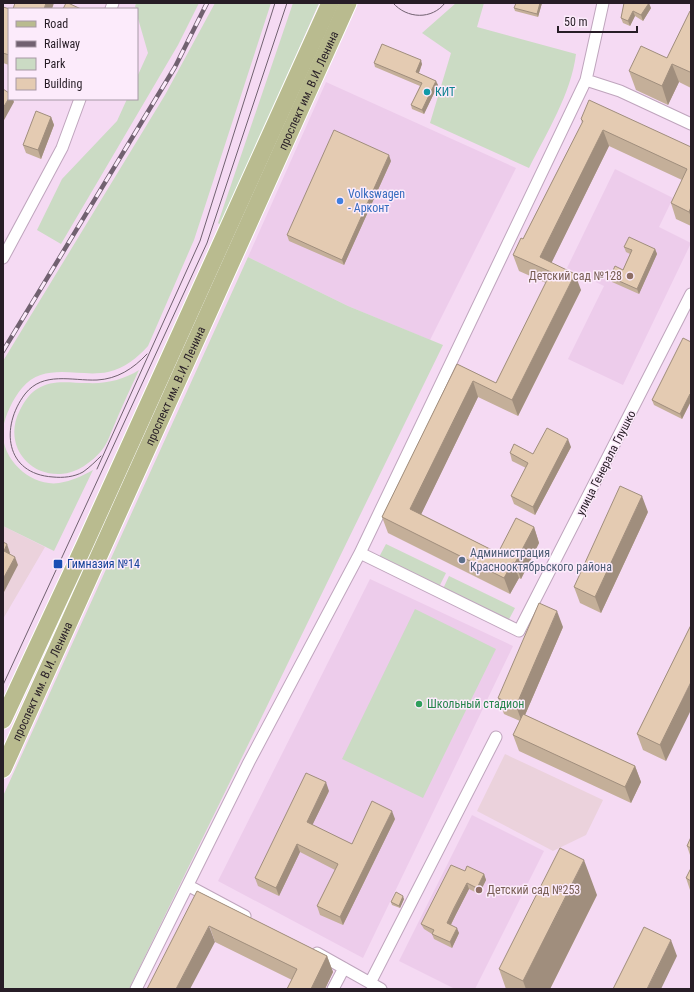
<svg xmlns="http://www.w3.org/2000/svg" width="694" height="992" viewBox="0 0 694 992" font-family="'Roboto Condensed',sans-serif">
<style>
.built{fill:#edcceb}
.industrial{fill:#ebd2dc}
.green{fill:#cbdbc4}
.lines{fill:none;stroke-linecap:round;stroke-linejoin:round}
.minor-casing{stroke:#bfa5bd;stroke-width:13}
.primary-casing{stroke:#fff;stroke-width:19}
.minor{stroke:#fff;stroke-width:11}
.primary{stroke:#b9bb8f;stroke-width:17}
.tram{stroke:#716170;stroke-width:1}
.rail-casing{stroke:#716170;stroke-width:4.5}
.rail{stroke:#fcebfb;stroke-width:3;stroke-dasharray:9;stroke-linecap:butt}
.wall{fill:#c4af99}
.shaded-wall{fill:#a08e7d}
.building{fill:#e4cbb2;stroke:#a08e7d}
.culture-dot{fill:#0f9aa8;stroke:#fcebfb;stroke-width:1.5}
.shop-dot{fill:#3f7fe0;stroke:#fcebfb;stroke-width:1.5}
.education-dot{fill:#8d6e63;stroke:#fcebfb;stroke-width:1.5}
.service-dot{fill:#5c6f8a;stroke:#fcebfb;stroke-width:1.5}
.transit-dot{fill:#1a4fb4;stroke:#fcebfb;stroke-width:1.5}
.leisure-dot{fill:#2e9e5b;stroke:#fcebfb;stroke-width:1.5}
.labels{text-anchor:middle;stroke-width:3;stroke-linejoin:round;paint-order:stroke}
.street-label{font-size:12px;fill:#271d26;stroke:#fcebfb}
.culture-label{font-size:12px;fill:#0d838f;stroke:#fcebfb;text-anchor:start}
.shop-label{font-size:12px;fill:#366cbe;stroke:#fcebfb;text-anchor:start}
.education-label{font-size:12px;fill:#785e54;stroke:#fcebfb;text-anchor:end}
.service-label{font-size:12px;fill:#4e5e75;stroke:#fcebfb;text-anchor:start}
.transit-label{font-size:12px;fill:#164399;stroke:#fcebfb;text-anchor:start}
.leisure-label{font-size:12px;fill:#27864d;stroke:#fcebfb;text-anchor:start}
</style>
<rect width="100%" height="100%" fill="#f5daf3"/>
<!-- built -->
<path class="built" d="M326,82L516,168L430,340L348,306L248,257Z
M615,169L673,198L659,227L691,243L623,385L568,359L604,286L567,268Z
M370,579L513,646L363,958L218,881Z
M472,815L544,851L475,989H455L399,961Z"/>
<!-- industrial -->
<path class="industrial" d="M3,526L45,547L3,619Z
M505,754L603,800L586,835L553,851L477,811Z"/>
<!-- green -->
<path class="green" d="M136,3H199L178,45L61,244L37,230L62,179L117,121L127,99H137V77L148,53L137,15V9L135,7Z
M215,3H271L194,240L148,346C137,358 125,368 108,372C79,378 45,361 22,388C13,399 5,415 3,429C0,459 31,487 59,483C72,481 82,476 93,470L54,551L3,526V361L165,95Z
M293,3H319L221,226L218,223Z
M456,3H484L477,27L576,54C571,94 547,132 529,168L430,123L451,53L422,33Z
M248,257L348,306L443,345L129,989H3V796Z
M139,370C130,389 121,409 113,428C110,435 107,444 102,450C92,462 77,473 61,474C26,476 3,442 20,410C24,402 29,394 37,389C52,379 70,383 87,383C106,384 123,380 139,370Z
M386,544L446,573L438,589L378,559Z
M449,576L515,608L507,623L442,591Z
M415,609L496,649L423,798L342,759Z"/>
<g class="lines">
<!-- minor casing -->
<g class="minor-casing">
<path id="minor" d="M111,9L113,3
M586,80L620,91L691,124
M3,258L62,148L80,99
M360,553L519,631L691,294
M189,886L245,916
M317,953L381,989
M370,983L496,737
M136,989L249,762L360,553L586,80L603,3
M333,989L344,968"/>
</g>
<!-- primary casing -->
<g class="primary-casing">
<g id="primary">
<path d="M3,720L85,544L330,3"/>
<path id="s1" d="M3,769L348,3"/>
</g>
</g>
<!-- minor -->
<use href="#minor" class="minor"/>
<!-- primary -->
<use href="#primary" class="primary"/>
<!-- tram -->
<path class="tram" d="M393,3C407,19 432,20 445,3
M101,456C96,461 90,467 83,472C74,477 63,478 53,477C5,474 0,427 25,394C43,371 72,381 97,380C117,379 133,369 147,354
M97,469L200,241L275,3
M3,685L207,243L287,3"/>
<!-- rail casing -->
<g class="rail-casing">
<path id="rail" d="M3,351L175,67L207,3"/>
</g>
<!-- rail -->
<use href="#rail" class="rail"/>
</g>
<!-- wall -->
<path class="wall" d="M542,3L538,17L515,11L514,8Z
M624,3L651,8L643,21L635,16L630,26L623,23L621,18Z
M3,7L9,9V65L3,63Z
M691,11V88L679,82L668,105L636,90L629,71L667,58Z
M374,63L422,64L419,73L438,85L424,114L412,109L411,105L420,86L375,67Z
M51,117L54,125L41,159L26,153L23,145Z
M581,119L691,147V226L676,219L671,203L682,180L609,146L551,263L581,290L518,416L478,397L421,514L498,553L534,527L539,543L521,579L519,578L510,594L388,533L382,517L457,364L496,383L546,283L519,271L513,255L523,239L582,123Z
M391,161L344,265L289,241L287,235Z
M624,247L655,249L657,254L639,294L612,282L610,277L623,270L630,254L626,252Z
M691,342V401L682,419L654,405L652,400Z
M571,447L535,515L514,504L511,496L526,468L512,461L510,453L533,454Z
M648,512L601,613L580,603L574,587Z
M691,625L666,761L643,750L637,734Z
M563,627L525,715L635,766L641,782L631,803L519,751L513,735L520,721L504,714L498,698Z
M329,791L312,825L352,844L395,819L343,925L320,915L317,906L335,870L300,852L279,896L258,886L255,878Z
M691,837V858L687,846Z
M691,868V893L686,878Z
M465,871L484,874L486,880L479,894L469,889L456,914L451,925L459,933L452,948L434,939L432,934L424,929L421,924Z
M197,891L327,956L333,972L325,989H287L292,980L215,942Z
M597,895L550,989H506L499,969Z
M404,899L400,908L392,905L391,902Z"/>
<!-- shaded-wall -->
<path class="shaded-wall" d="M46,3H54L52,9H44Z
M540,3H542L538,17L537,14Z
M649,3L651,8L643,21L641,15Z
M633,11L635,16L630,26L628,21Z
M421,60L422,64L418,75L416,72Z
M672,64L679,82L668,105L662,86Z
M436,81L438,85L424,114L422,110Z
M9,98V99H13L14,102L3,122V108Z
M51,117L54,125L41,159L38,150Z
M603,130L609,146L548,270L540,257Z
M389,155L391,161L344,265L342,260Z
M691,207V217L689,212Z
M655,249L657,254L639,294L637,289Z
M575,274L581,290L518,416L512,400Z
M473,381L478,397L416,525L410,509Z
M690,394L691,397V401L682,419L680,414Z
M568,439L571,447L535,515L533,507Z
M642,496L648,512L601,613L595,597Z
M534,527L539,543L521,579L515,563Z
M7,544L10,553L7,559L4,551Z
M15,557L18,565L4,592L3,579Z
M513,562L519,578L510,594L504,578Z
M557,611L563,627L522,722L516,706Z
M691,682V710L666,761L660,745Z
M635,766L641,782L631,803L625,787Z
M326,782L329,791L310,830L307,822Z
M392,811L395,819L343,925L340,917Z
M297,844L300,852L279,896L276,888Z
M584,860L597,895L550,989H526L523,981Z
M484,874L486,880L479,894L477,888Z
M467,883L469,889L449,928L447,923Z
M403,896L404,899L400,908L399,906Z
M209,926L215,942L190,989H176Z
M457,928L459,933L452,948L450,942Z
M671,940L677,956L661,989H647Z
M327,956L333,972L325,989H311Z"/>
<!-- building -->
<path class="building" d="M15,3H46L44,9H13Z
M66,3H68L81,9H63Z
M516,3H540L537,14L514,8Z
M624,3H649L641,15L633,11L628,21L621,18Z
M3,7L10,9H9V55L3,53Z
M690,11H691V71L690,72L672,64L662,86L629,71L641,46L667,58Z
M382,44L421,60L416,72L436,81L422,110L411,105L422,83L374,63Z
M3,89L9,93V98L3,108Z
M589,100L691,147V207L689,212L671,203L687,169L603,130L540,257L575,274L512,400L473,381L410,509L498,553L516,518L534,527L515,563L513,562L504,578L382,517L457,364L496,383L551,272L513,255L521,238L523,239L583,121L581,119Z
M36,111L51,117L38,150L23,145Z
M334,130L389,155L342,260L287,235Z
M629,237L655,249L637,289L610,277L615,266L623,270L632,250L624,247Z
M683,338L691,342V395L690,394L680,414L652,400Z
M547,428L568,439L533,507L511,496L528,463L510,453L514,444L533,454Z
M620,486L642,496L595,597L574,587Z
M3,542L7,544L4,551L15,557L3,579Z
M539,603L557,611L516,706L498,698Z
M691,625V682L660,745L637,734Z
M523,714L635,766L625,787L513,735Z
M306,773L326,782L307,822L352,844L372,801L392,811L340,917L317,906L338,864L297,844L276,888L255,878Z
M691,837V848L687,846Z
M560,848L584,860L523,981L499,969Z
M451,865L465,871L467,866L484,874L477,888L467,883L454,908L447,923L457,928L450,942L432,934L434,930L421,924Z
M691,868V881L686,878Z
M197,891L327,956L311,989H287L297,969L209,926L176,989H147Z
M396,892L403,896L399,906L391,902Z
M644,927L671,940L647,989H613Z"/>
<!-- markers -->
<circle class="culture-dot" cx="427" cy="92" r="4"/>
<circle class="shop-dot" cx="340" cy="201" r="4"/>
<g class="education-dot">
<circle cx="630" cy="276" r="4"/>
<circle cx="479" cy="890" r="4"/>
</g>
<circle class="service-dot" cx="462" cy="560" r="4"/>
<rect class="transit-dot" x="53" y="559" width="10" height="10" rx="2"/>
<circle class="leisure-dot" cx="419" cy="704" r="4"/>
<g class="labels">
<!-- street labels -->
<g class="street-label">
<text dy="4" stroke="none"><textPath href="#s1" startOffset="744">проспект им. В.И. Ленина</textPath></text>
<text dy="4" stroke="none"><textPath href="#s1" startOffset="420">проспект им. В.И. Ленина</textPath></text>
<text transform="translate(606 463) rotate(-63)" y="4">улица Генерала Глушко</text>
<text dy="4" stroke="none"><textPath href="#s1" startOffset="96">проспект им. В.И. Ленина</textPath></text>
</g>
<!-- culture labels -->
<g class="culture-label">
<text x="435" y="96">КИТ</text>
</g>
<!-- shop labels -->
<g class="shop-label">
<text x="348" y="198">Volkswagen<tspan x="348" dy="14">- Арконт</tspan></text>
</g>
<!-- education labels -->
<g class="education-label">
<text x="622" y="280">Детский сад №128</text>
<text x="487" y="894" text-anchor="start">Детский сад №253</text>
</g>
<!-- service labels -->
<g class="service-label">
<text x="470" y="557">Администрация<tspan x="470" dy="14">Краснооктябрьского района</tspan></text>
</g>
<!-- transit labels -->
<g class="transit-label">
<text x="67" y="568">Гимназия №14</text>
</g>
<!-- leisure labels -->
<g class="leisure-label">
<text x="427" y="708">Школьный стадион</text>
</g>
</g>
<!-- border -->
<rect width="694" height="992" fill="none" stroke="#271d26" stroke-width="8"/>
<!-- legend -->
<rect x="8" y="8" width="130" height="92" fill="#fcebfb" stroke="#a799a6"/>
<rect x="16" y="21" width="20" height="6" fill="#b9bb8f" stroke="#a799a6"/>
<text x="44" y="28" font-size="12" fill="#271d26">Road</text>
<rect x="16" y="41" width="20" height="6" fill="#716170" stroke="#a799a6"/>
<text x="44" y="48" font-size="12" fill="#271d26">Railway</text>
<rect x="16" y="58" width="20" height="12" fill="#cbdbc4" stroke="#a799a6"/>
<text x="44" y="68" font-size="12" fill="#271d26">Park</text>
<rect x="16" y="78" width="20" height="12" fill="#e4cbb2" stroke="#a799a6"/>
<text x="44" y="88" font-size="12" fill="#271d26">Building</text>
<!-- scale -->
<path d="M558 26v6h79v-6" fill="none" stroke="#271d26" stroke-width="2"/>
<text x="564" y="26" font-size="12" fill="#271d26" stroke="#fcebfb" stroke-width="3" paint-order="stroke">50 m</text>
</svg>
